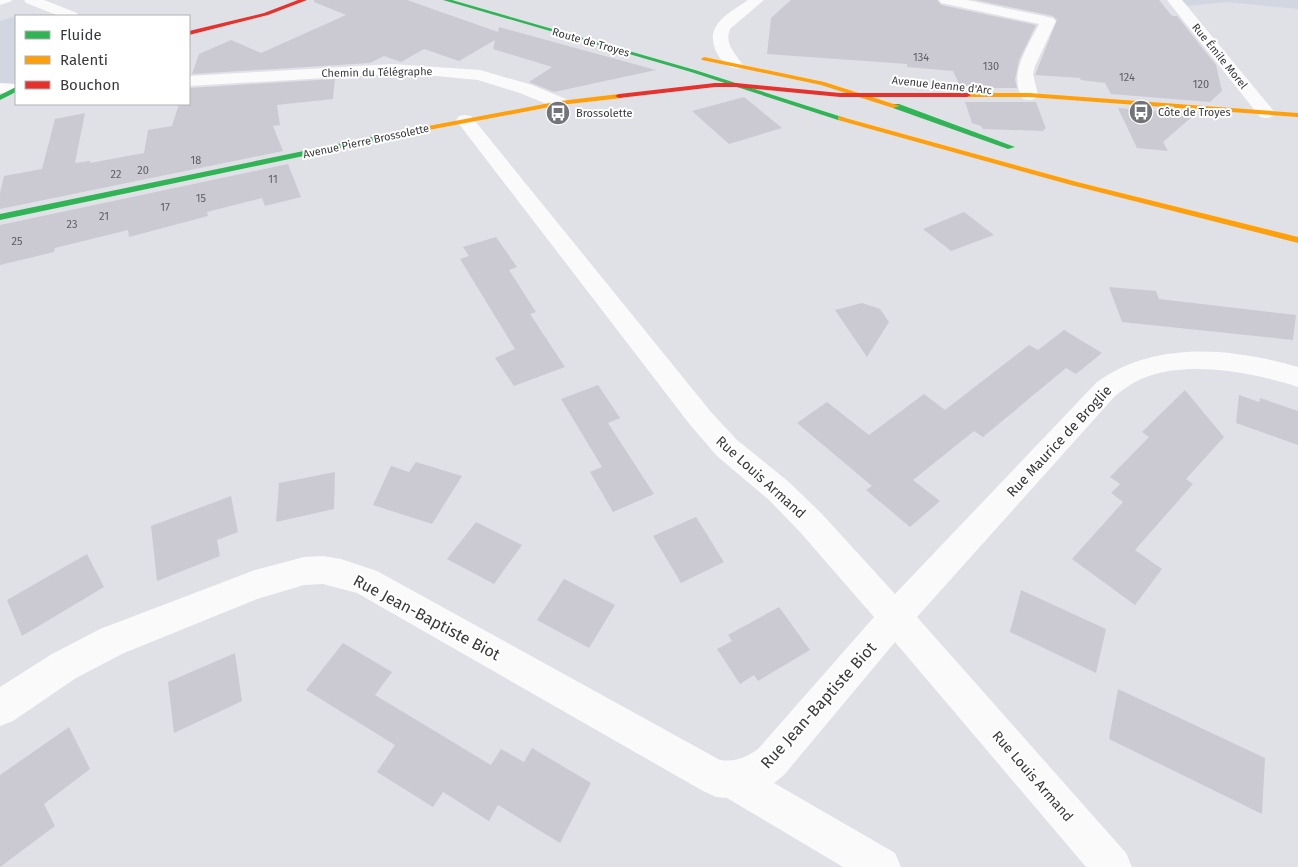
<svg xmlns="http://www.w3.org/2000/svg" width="1298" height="867" viewBox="0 0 1298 867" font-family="'Fira Sans',sans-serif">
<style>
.built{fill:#d2d6e1}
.building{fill:#cbcad3}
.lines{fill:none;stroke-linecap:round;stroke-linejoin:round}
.lane{fill:#fafafb;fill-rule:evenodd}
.street{fill:#fafafb;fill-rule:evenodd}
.fast{fill:#30b455;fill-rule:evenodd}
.slow{fill:#ff9f0a;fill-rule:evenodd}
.jam{fill:#e5322d;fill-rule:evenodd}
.labels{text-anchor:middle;stroke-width:4;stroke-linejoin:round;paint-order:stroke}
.far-street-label{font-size:11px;fill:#393a3e;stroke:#fff}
.number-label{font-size:11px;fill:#5e5e63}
.far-poi-label{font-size:11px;fill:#393a3e;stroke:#fff;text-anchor:start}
.street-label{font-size:14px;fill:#393a3e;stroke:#fff}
.near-street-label{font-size:16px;fill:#393a3e;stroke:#fff}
</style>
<rect width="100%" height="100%" fill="#dfe1e6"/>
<!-- built -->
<path class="built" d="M1181,0H1298V9L1227,2L1188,6Z
M12,17L16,18V85L0,86V21Z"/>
<!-- building -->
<path class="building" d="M314,0H407L498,32L499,27L656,70L554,92L529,82L552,67L493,49L495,40L459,61L424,49L401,62L384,56L370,63L192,74L199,54L231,40L261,53L346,15L314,2Z
M791,0H937L941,5L1036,25L1019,60L1015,80L1017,88H961L953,71L907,67V64L767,54L771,18Z
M976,0H1159L1172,16H1177L1216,65L1222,91L1210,102L1111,94L1105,83L1081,80L1080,78L1035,75L1057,20L1053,16Z
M335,79L333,99L277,105L280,125L273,126L283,151L0,209V193L4,176L42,169L55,119L85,113L75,163L90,161V163L144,153L148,130L172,126L179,104H189V88Z
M744,97L782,128L729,144L692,111Z
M965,102H1036L1046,129H1043L1044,131L983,129L981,126L972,123Z
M1118,108L1195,114L1163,142L1168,151L1137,148Z
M288,164L301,197L265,206L262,198L207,212L208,216L129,237L128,230L55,248L54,252L0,265V225Z
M964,212L994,235L951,251L923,229Z
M496,237L517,267L509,270L536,312L530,314L565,367L514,386L495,358L515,349L460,259L469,256L463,247Z
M1109,287L1156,291L1159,299L1296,315L1293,340L1122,322Z
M862,303L880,309L889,322L867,357L835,310Z
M1064,330L1102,353L1076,374L1066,368L983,437L974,431L913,480L940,501L910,527L866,490L872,486L797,423L827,402L869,435L924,394L945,410L1029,345L1038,350Z
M598,385L620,418L608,423L654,494L613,512L590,472L602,467L561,399Z
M1185,390L1224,437L1186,479L1193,484L1135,550L1162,569L1135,605L1072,559L1123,502L1111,493L1120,484L1110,477L1149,437L1142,432Z
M1239,395L1259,402L1260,398L1298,411V445L1236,423Z
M416,462L462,476L432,524L373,505L391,466L409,472Z
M335,472L334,509L276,522L279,483Z
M231,496L238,532L217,540L220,556L157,581L151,526Z
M696,517L724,562L681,583L653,536Z
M476,522L522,545L494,584L447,559Z
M87,554L104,587L22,636L7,600Z
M564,579L615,605L589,648L537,620Z
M1021,590L1106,629L1096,673L1010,632Z
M779,607L810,650L758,681L754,675L740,684L717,649L732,641L728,635Z
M343,643L392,672L375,695L491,765L501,749L524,762L532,748L591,783L560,843L498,805L489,821L443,792L433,807L377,772L395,745L306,690Z
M235,653L242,701L174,733L168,682Z
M1118,689L1265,758L1262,814L1109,739Z
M69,727L90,769L44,804L55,826L0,867V775Z"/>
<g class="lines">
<!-- lane -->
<path class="lane" d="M0,0H11L12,1L0,5Z"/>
<!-- street -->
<path class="street" d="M24,0H44L77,13L79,16H59L26,3Z
M748,0H764L730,29C724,44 735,53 743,65L741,68C723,73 707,43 715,28C722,15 737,8 748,0Z
M939,0H967L1053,18L1056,21L1035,66L1033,74L1038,95L1035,99L1029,100L1023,99C1007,75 1029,45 1039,24L946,4L941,3Z
M1167,0H1182L1272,109L1275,113L1272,117L1266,118L1260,117Z
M392,64L480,70L532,85L566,99L569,103L566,107L560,108L554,107L520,93L478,80L436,76L392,74L189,86V76Z
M0,83L16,84V94L0,93Z
M465,115L471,116L711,412L737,440L789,482L822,514L895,594L1097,382C1156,340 1232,348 1298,367V387C1254,373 1194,361 1149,376C1136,380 1125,388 1115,396L917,617L1126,853L1132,867H1086L895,642L784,775L774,783L895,853L901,867H843L727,798L716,797L703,791L357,593L323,584L304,585L257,599L124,653L76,678L13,721L0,726V687L52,654L100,629L255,570L304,557L323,556L341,559L377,571L720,760C736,762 745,758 758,749L874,617L800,532L769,500L717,456L691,426L459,124L456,120L459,116Z"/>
<!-- fast -->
<path class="fast" d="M443,0H452L695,70L845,118L838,120L691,72Z
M16,87V92L0,100V95Z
M893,104H899L1015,147L1008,149L893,108Z
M381,135L385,137L384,139L0,220V214Z"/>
<!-- slow -->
<path class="slow" d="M704,57L824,82L900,106L893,108L821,85L702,60L701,59Z
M964,93H1029L1298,113V117L1029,97H964Z
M619,94L623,96L622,98L560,105L381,139L377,137L381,135L560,101Z
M838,116L1077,182L1298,237V243L1071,185L838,120Z"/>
<!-- jam -->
<path class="jam" d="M298,0H307L268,15L189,35V31L264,13Z
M715,83H736L840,93H967L971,95L967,97H840L736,87H715L619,98L615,96L619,94Z"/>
</g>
<!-- icons -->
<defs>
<g id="bus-disc" transform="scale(1.25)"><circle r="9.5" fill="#737479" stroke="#fff"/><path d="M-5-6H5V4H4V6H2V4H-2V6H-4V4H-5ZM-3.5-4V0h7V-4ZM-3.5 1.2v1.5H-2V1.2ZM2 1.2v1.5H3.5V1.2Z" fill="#fff"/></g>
</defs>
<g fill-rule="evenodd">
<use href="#bus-disc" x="1141" y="112"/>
<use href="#bus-disc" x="558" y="113"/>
</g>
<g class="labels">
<!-- far-street labels -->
<g class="far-street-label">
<text transform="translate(591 42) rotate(16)" y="4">Route de Troyes</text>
<text transform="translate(1220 56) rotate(51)" y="4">Rue Émile Morel</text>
<text transform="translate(377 72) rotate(-1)" y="4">Chemin du Télégraphe</text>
<text transform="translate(942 85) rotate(6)" y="4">Avenue Jeanne d'Arc</text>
<text transform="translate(366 141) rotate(-12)" y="4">Avenue Pierre Brossolette</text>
</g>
<!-- number labels -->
<g class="number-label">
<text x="921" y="61">134</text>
<text x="991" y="70">130</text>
<text x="1127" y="81">124</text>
<text x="1201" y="88">120</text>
<text x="196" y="164">18</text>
<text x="143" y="174">20</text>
<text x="116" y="178">22</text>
<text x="273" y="183">11</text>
<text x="201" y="202">15</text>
<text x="165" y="211">17</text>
<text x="104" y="220">21</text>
<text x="72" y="228">23</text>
<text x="17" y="245">25</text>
</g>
<!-- far-poi labels -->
<g class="far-poi-label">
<text x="1158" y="116">Côte de Troyes</text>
<text x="576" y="117">Brossolette</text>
</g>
<!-- street labels -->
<g class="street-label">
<text transform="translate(1059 441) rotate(-47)" y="5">Rue Maurice de Broglie</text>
<text transform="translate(761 477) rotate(42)" y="5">Rue Louis Armand</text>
<text transform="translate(1033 776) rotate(49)" y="5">Rue Louis Armand</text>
</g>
<!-- near-street labels -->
<g class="near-street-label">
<text transform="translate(427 617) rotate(28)" y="6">Rue Jean-Baptiste Biot</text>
<text transform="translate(818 705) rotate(-48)" y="6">Rue Jean-Baptiste Biot</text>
</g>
</g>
<!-- legend -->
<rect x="15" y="15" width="175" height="90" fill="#ffffff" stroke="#b0b0b2"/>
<rect x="25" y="31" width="25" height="8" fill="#30b455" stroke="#b0b0b2"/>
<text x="60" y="40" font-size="15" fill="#393a3e">Fluide</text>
<rect x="25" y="56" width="25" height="8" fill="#ff9f0a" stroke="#b0b0b2"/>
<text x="60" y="65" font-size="15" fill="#393a3e">Ralenti</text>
<rect x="25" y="81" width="25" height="8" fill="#e5322d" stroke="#b0b0b2"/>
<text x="60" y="90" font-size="15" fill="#393a3e">Bouchon</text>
</svg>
